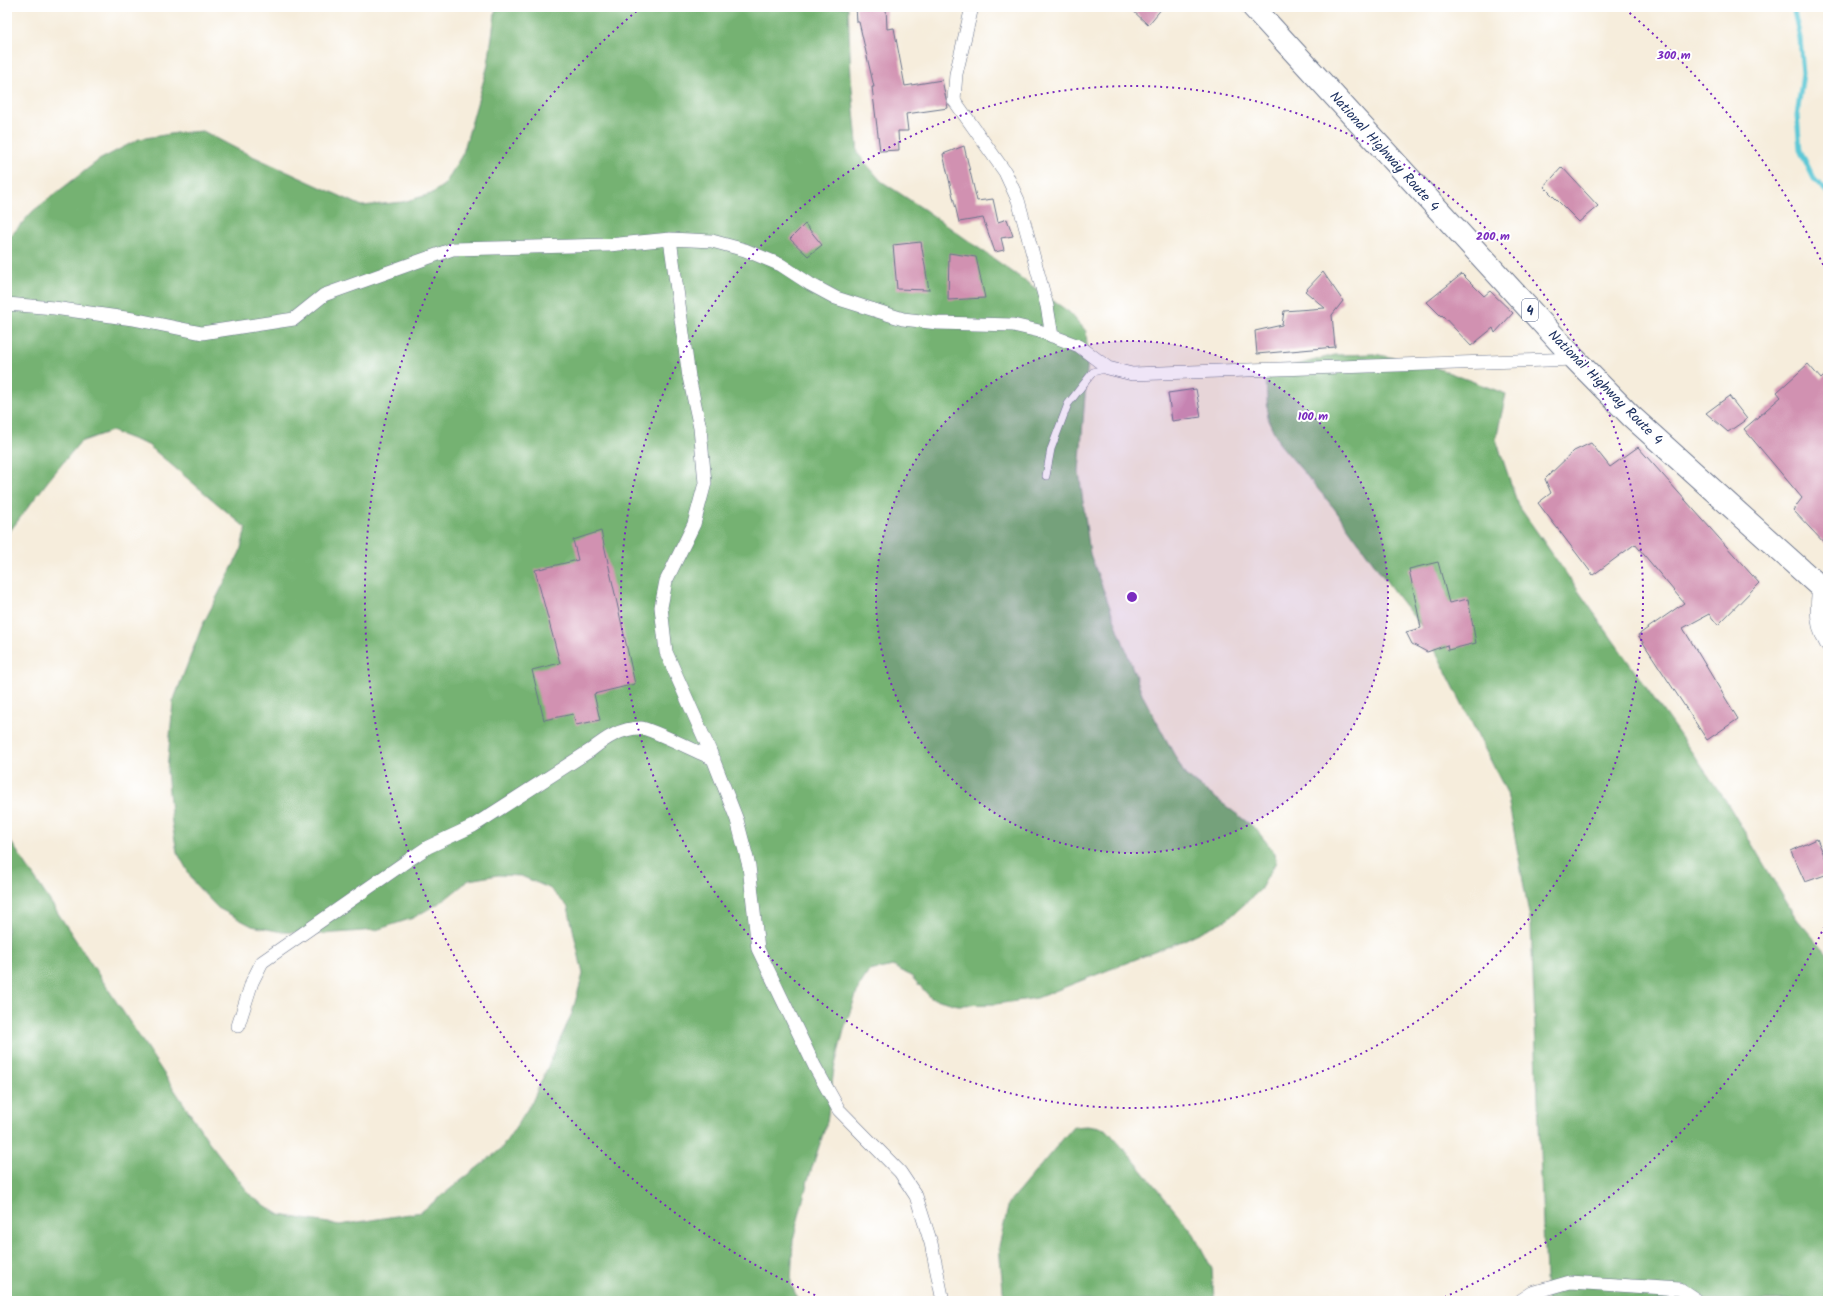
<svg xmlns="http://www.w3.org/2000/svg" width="1835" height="1308" viewBox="0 0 1835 1308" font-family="Kalam,sans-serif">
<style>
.forest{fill:#74b272;stroke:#487068}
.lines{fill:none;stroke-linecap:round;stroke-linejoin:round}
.stream{stroke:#5dc8d6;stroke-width:5}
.building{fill:#d191b1}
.service-casing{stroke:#68728a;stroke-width:8}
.minor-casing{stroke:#68728a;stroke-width:14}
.tertiary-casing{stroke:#68728a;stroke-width:18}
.trunk-casing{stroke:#68728a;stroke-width:24}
.service{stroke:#fff;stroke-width:7}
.minor{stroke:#fff;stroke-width:13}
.tertiary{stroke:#fff;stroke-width:17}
.trunk{stroke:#fff;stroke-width:22}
.ring{fill:none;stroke:#7b2cbf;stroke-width:2;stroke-dasharray:2 4}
.labels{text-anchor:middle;stroke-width:4;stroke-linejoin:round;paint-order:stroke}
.shield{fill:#fff;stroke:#5f6d8e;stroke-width:1}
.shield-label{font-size:13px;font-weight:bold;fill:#1b2f5e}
.street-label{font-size:14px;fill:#1b2f5e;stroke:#fff}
.centre{fill:#7b2cbf;stroke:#fff;stroke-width:2}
.ring-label{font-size:12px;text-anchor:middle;font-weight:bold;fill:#7b2cbf;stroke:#fff;stroke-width:4;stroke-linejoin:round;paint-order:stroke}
</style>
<rect width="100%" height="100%" fill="#fff"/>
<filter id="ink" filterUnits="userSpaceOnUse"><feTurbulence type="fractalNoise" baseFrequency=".025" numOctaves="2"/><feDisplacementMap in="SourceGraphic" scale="8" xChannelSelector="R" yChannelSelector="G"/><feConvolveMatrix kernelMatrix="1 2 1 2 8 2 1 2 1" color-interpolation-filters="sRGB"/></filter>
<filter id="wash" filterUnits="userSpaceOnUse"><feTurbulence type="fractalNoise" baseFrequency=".012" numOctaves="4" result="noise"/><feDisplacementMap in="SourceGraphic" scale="16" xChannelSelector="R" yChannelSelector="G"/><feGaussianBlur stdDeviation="0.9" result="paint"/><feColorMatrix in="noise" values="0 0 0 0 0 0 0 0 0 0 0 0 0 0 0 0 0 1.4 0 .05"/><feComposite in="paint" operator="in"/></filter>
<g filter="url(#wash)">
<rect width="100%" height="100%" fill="#f6eddc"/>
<!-- forest -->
<path class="forest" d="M496,7H848L851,77L858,154L881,181L925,210L1069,312L1086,331L1088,358L1079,472L1090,554L1143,696L1185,775L1255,828L1275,853L1276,862L1260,890L1228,919L1182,941L1037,998L996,1004L958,1005L931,998L911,976L893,966L869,971L859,987L845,1026L834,1069L827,1122L808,1180L793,1240L791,1284L799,1301H7V836L209,1142L252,1197L280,1215L340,1225L421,1212L501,1149L532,1102L572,1013L583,974L568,907L549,888L521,876L498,875L469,880L444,900L413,918L376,930L323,934L282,932L252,926L218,908L195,884L177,852L172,823L167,771L173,702L202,626L240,552L246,528L148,445L111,431L80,442L48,481L7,535V240L33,211L99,160L139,139L177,133L203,131L237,149L362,206L403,202L431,194L445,184L463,153L488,65Z
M1374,354L1426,364L1506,394L1496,439L1518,505L1726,801L1796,918L1828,955V1301H1546L1531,925L1507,793L1427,634L1395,593L1334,508L1279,443L1268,419L1266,378L1292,366L1335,355Z
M1087,1126L1106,1129L1137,1164L1194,1234L1212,1269L1214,1301H1004L999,1246L1009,1203L1073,1127Z"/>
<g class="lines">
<!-- stream -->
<path class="stream" d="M1793,7L1800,38L1803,74L1797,115L1800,150L1814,179L1828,193"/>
</g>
<g id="blocks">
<!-- building -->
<path class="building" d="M856,7H886L887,29L894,28L905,86L942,80L948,108L906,114L908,131H898L899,150L880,151L872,87H874L859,22H857Z
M1129,7H1163L1148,25Z
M964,146L977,201L993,199L998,222L1007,219L1013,236L1001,238L1004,250L995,252L983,218L959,222L943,154Z
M1562,167L1598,206L1579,222L1544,187Z
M805,224L822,245L808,256L790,239Z
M921,242L929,290L897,289L893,245Z
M949,253L976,257L985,298L948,300Z
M1323,272L1343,301L1332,315L1335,347L1257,354L1255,331L1282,325L1284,311L1325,308L1305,291Z
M1462,274L1484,296L1490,291L1513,313L1495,333L1493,328L1471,346L1442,315L1441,316L1427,302Z
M1808,364L1821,379L1828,372V547L1793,510L1802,498L1744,429L1781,397L1777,392Z
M1196,389L1201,417L1172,421L1168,393Z
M1729,396L1747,419L1728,432L1706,413Z
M1591,443L1610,467L1638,447L1759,583L1718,625L1709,614L1683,628L1738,719L1707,740L1638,635L1684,603L1635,544L1593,575L1538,503L1551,493L1545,479L1574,451Z
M601,531L635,684L594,694L600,720L576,725L573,714L544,720L532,670L560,663L535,570L578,560L573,540Z
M1438,562L1449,603L1468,599L1476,643L1448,650L1447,645L1427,652L1412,644L1406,632L1421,628L1409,569Z
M1817,839L1828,864V874L1805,882L1791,851Z"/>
</g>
</g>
<g filter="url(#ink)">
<use href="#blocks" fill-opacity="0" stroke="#68728a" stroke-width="1"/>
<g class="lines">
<!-- service casing -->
<g class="service-casing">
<path id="service" d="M1046,476L1051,449L1068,404L1093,372L1108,368"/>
</g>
<!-- minor casing -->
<g class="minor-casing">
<path id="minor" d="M972,7L956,74L954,100L1005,172L1018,200L1047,306L1052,336
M670,239L689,377L700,428L705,483L694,524L666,581L661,607L666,652L710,751L737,820L749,866L758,949L815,1067L839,1110L900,1172L916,1196L931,1243L943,1301
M7,304L54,308L133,319L202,333L294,319L324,295L453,249L609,245L670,239L712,241L745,250L781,265L810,284L836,298L903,319L938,323L1013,325L1039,331L1079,346L1108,368L1132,374L1575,359
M238,1026L252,982L262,962L407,861L428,847L473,826L591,750C606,738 621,728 641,728C650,728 701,754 714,759
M1520,1301L1532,1293L1570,1282L1680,1289L1698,1301"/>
</g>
<!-- tertiary casing -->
<g class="tertiary-casing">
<path id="tertiary" d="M1821,588C1818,608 1818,626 1828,643"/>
</g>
<!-- trunk casing -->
<g class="trunk-casing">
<path id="trunk" d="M1253,7L1575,359L1631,416L1828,594"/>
</g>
<!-- service -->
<use href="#service" class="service"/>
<!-- minor -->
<use href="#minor" class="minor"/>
<!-- tertiary -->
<use href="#tertiary" class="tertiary"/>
<!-- trunk -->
<use href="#trunk" class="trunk"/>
</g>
</g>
<!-- distance rings -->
<circle cx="1132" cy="597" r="256" fill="#7b2cbf" fill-opacity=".12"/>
<g class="ring">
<circle cx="1132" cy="597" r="256"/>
<circle cx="1132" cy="597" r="511"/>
<path d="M1827 921A767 767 0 0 1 1438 1300M826 1300A767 767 0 0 1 639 9M1625 9A767 767 0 0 1 1827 273"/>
</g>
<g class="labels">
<!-- shield labels -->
<rect class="shield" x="1522" y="299" width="16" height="22" rx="3"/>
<g class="shield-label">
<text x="1530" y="315">4</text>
</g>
<!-- street labels -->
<g class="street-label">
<text transform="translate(1385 151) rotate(48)" y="5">National Highway Route 4</text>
<text transform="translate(1606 387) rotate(45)" y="5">National Highway Route 4</text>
</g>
</g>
<circle cx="1132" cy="597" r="6" class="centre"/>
<g class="ring-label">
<text x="1674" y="59">300 m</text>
<text x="1493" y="240">200 m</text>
<text x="1313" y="420">100 m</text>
</g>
<!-- margin -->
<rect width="1835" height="1308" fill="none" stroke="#fff" stroke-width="24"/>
</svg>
